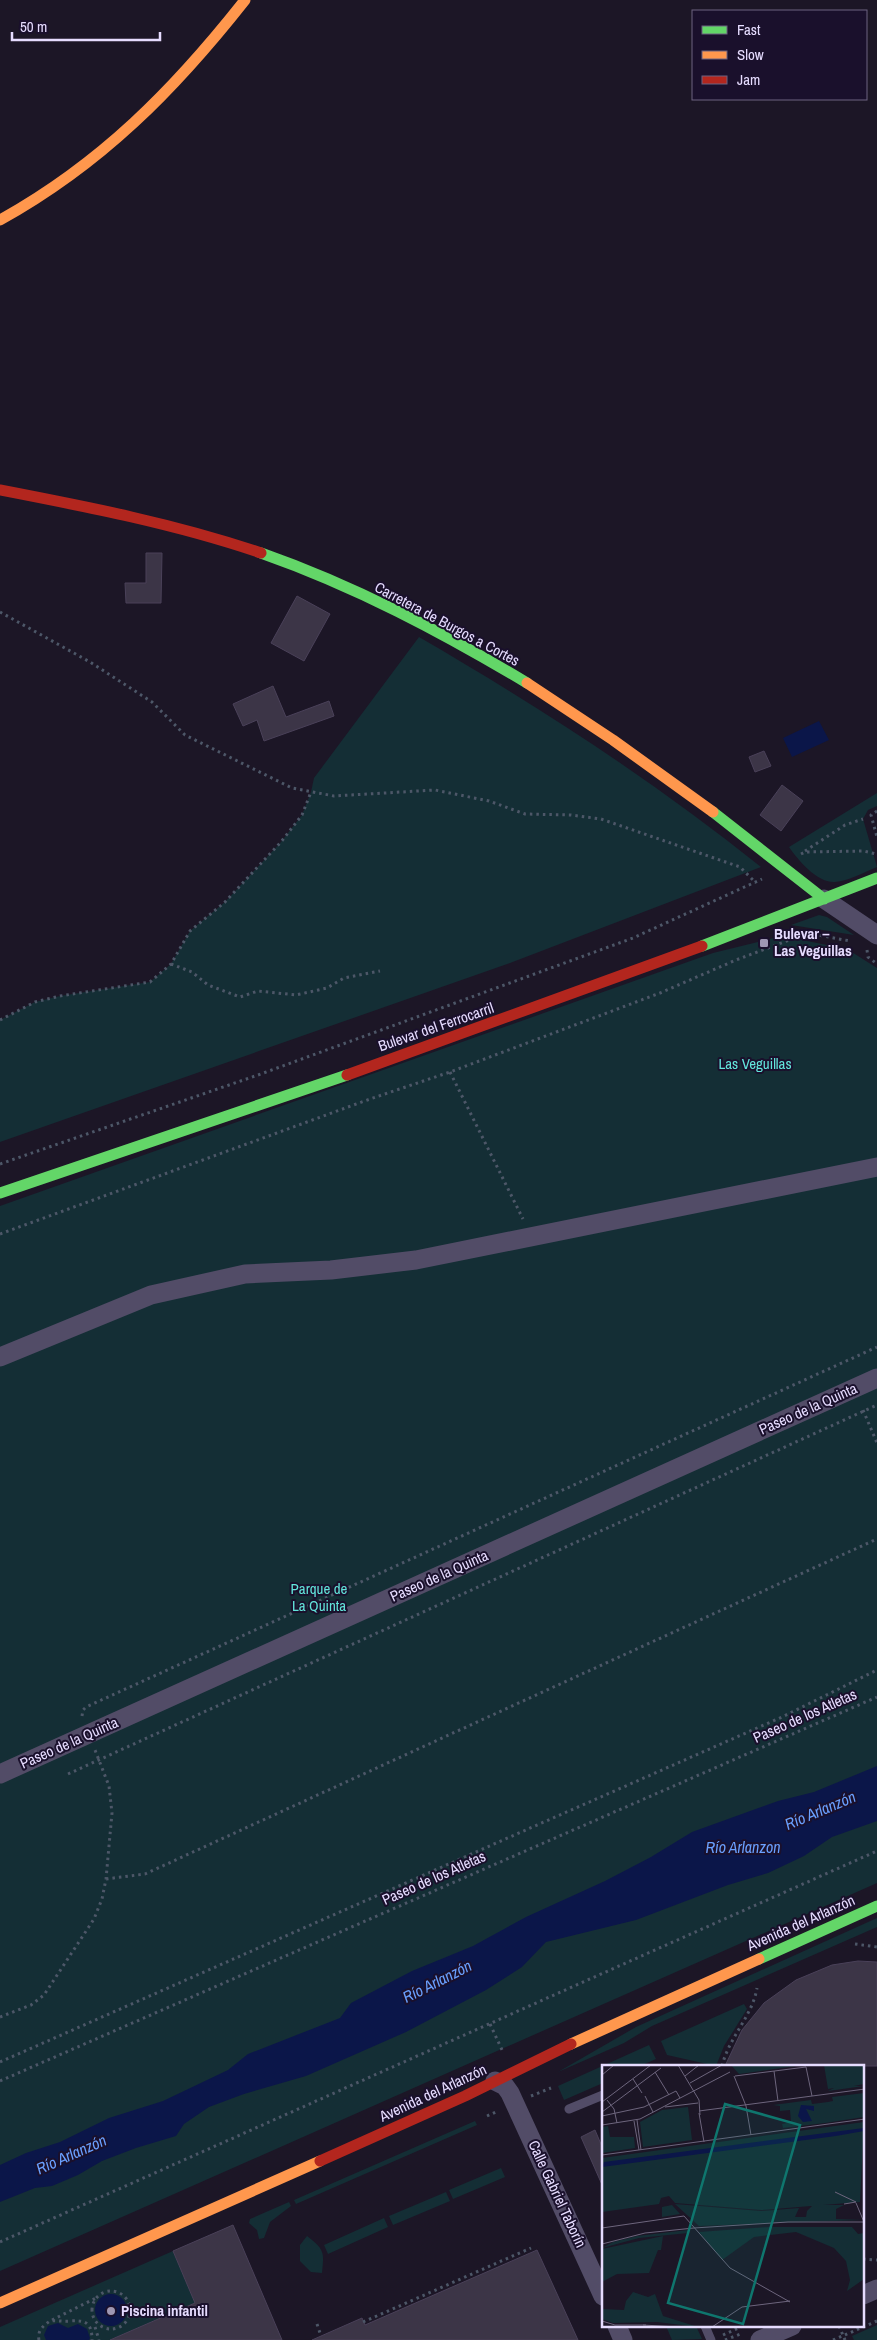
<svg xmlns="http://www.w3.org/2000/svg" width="877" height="2340" viewBox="0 0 877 2340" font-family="'Archivo Narrow',sans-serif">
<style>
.green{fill:#142e35}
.water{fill:#0b1649}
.building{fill:#3c3547;stroke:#4a4159}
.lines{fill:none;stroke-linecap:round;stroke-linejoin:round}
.path{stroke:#4d5768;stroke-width:3;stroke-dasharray:2.5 4;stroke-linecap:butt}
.lane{stroke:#524c67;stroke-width:9}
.street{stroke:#524c67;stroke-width:19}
.fast{stroke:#63d668;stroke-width:11}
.slow{stroke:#ff974d;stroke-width:11}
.jam{stroke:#b3261e;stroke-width:11}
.poi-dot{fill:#9f97b3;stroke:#1a102c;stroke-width:2}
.labels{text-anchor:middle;stroke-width:4;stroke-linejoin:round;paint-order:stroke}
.street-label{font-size:15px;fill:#e6dcff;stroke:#1a102c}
.poi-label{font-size:15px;font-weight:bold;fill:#e6dcff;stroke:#1a102c;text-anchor:start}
.park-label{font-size:15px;fill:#62e5db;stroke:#1a102c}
.water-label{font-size:16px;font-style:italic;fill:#6aa0ff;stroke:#1a102c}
.inset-road{fill:none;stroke:#6d657d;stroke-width:1}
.view{fill:#0f766e;fill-opacity:0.15;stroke:#0f766e;stroke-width:2.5}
.inset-edge{fill:none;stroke:#e6dcff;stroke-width:2.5}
</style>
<rect width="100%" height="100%" fill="#1c1626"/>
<!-- green -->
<path class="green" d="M419,637C538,706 654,781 761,867L510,963L0,1142V1020L35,1002L60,996L150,982L171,964L190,931L225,902L281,842L302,815L311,792L314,778Z
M877,793V806L868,810L863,819L877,867C865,872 848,881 835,882C817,883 798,860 789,847Z
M819,915L827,917L854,935L791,925Z
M782,936L847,949L877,968V1160L414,1252L331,1262L242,1266L0,1348V1206L713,953Z
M877,1173V1883L0,2271V1366L154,1303L246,1282Z
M877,1918V1927L652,2026L624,2043L558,2072L636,2027Z
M744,2004L747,2009L724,2046L716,2066L667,2055L661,2041Z
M649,2045L656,2059L640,2066H603V2083L564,2100L558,2086Z
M475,2121L477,2125L296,2204L294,2200Z
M501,2168L505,2177L453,2199L449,2190Z
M446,2192L450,2201L393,2225L389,2216Z
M289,2202L291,2206L270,2222L264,2238L259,2239L257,2230L249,2223L250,2219Z
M384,2218L388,2227L328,2254L324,2245Z
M307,2236C325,2250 324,2252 322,2273L311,2272L300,2261V2245Z
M173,2251L195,2303L110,2340H0V2327Z
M877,2325V2340H854L852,2336Z
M666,2326H696L702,2339L672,2340Z"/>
<!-- water -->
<path class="water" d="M819,721L829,740L792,757L783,738Z
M877,1766V1821L832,1837L804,1856L768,1873L728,1885L636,1920L546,1942L522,1967L486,1990L406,2032L306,2076L244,2094L209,2107L184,2124L176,2136L136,2148L102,2161L78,2175L52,2186L35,2188L0,2202V2165L26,2153L60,2142L109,2118L163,2101L228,2070L248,2054L340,2018L351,2003L412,1971L473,1946L526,1917L605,1881L651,1857L692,1832L778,1801L814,1792Z
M95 2310a16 16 0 1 1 32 0a16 16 0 1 1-32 0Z
M58,2323L68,2328L78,2324L87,2329L90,2338L89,2340H46L44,2335L48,2326Z"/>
<!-- building -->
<path class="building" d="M146,553H162L161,603H126L125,583H146Z
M297,596L330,614L304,661L271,643Z
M273,686L286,717L329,701L334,716L264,741L257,720L243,726L233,704Z
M764,751L771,766L755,772L749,757Z
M782,785L803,801L781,831L760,815Z
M858,1961L877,1962V2066H725L742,2030L764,2003L796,1980L832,1965Z
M595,2130L603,2149V2187L581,2137Z
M233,2225L282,2340H110L195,2303L173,2251Z
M537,2250L578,2340H312L362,2318L365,2325Z"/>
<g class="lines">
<!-- path -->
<path class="path" d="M0,612L90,662L152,702L185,735L292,788L334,796L435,790L489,801L525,814L571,815L601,819L740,867L756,883
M877,811L871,815L877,837
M805,851L845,825L863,819
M801,854L805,852L864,851L876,854
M807,933L850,941
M867,950L868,957L877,964
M171,964L192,972L208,985L240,997L258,991L296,995L327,988L344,978L380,971
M0,1020L35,1002L60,996L150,982L171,964L190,931L225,902L281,842L302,815L311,792
M450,1072L523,1219
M0,1164L258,1075L633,938L762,879
M0,1234L370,1099L450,1072L660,993L736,960L808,933
M863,1410L877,1443
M82,1716L83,1710L86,1707L877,1347
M68,1774L877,1405
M106,1879L145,1874L877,1539
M855,1944L877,1947
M0,2017L31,2005L44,1995L94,1919L102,1899L106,1879L112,1813L109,1786L95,1750
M490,2024L503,2052
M0,2062L782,1717L877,1670
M722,2066C729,2037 752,2017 757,1988
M0,2081L877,1697
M531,2096L551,2088
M487,2116L498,2111
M0,2242L877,1851
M863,2259L877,2260
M92 2310a19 19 0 1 1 38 0a19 19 0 1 1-38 0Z
M52,2320L96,2298
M363,2322L531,2248
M317,2324L321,2336
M839,2326L845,2340
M95,2327L99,2340
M723,2335L743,2326
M39,2340C37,2331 43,2326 50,2321C57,2320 63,2322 70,2321C85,2320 92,2322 92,2340
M725,2340L743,2333
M833,2340L877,2321"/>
<!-- lane -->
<path class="lane" d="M569,2109L603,2095
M705,2326L711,2340"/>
<!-- street -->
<path class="street" d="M824,899L877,935
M0,1357L151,1295L245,1274L331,1270L416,1260L877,1167
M0,1774L877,1378
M495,2081L505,2086L510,2093L603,2296
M863,2295L877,2289
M617,2326L623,2340
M760,2340L792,2326"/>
<!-- fast -->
<path class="fast" d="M261,553C355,586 442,632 527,683
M713,812L824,899
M702,946L877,878
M0,1193L347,1075
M759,1959L877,1906"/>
<!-- slow -->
<path class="slow" d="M0,220C101,164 174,90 245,0
M527,683L613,740L713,812
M571,2044L759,1959
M0,2303L320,2161"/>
<!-- jam -->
<path class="jam" d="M0,490C88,507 176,524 261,553
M347,1075L702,946
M320,2161L465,2096L571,2044"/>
</g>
<!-- markers -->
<g class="poi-dot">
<rect x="759" y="938" width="10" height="10" rx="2.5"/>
<circle cx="111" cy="2311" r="5"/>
</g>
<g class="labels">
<!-- street labels -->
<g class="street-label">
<text transform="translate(447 624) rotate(28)" y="5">Carretera de Burgos a Cortes</text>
<text transform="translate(436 1027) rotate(-19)" y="5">Bulevar del Ferrocarril</text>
<text transform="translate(808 1409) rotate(-24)" y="5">Paseo de la Quinta</text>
<text transform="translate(439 1576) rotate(-24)" y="5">Paseo de la Quinta</text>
<text transform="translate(805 1716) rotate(-24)" y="5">Paseo de los Atletas</text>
<text transform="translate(69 1743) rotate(-24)" y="5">Paseo de la Quinta</text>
<text transform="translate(434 1878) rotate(-24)" y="5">Paseo de los Atletas</text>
<text transform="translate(801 1923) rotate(-24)" y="5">Avenida del Arlanzón</text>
<text transform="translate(433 2093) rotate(-25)" y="5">Avenida del Arlanzón</text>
<text transform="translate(557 2194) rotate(65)" y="5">Calle Gabriel Taborín</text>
</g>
<!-- poi labels -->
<g class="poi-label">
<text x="774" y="939">Bulevar –<tspan x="774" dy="17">Las Veguillas</tspan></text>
<text x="121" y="2316">Piscina infantil</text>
</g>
<!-- park labels -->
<g class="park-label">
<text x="755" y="1069">Las Veguillas</text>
<text x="319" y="1594">Parque de<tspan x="319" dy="17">La Quinta</tspan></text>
</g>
<!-- water labels -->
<g class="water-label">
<text transform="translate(820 1810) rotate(-23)" y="6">Río Arlanzón</text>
<text x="743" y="1853">Río Arlanzon</text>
<text transform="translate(437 1981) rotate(-27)" y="6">Río Arlanzón</text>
<text transform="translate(71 2154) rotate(-24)" y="6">Río Arlanzón</text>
</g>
</g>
<!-- overview -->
<g transform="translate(602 2065)">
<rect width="262" height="262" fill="#1c1626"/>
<path d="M129,0H201L137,9ZM222,0H262V19L252,21H262L226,26L232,23L226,24ZM262,28V52L223,58L181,63L180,59L189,57L188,45L178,46V41L171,40L209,35L210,39L226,37L231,36L230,32ZM86,42L90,75L41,82L38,57L60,45ZM262,57L258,137L159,145L73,138L67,131L59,133L57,139L0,147V93ZM6,61L8,72H32L33,83L0,88V62ZM73,139L159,146L197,143L193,152H204L205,146L211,140H242L234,144V154L260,155L97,161ZM70,140L78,149L60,152V142ZM167,162H250L256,169L262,168V214L245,226L248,215L244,196L232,183L194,167L152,172L120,195L97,167ZM86,165V168L37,173L0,183L11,177L35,171ZM61,171L59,185H56L47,208L15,209L0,217V184ZM31,227L46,232L53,229L61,251L96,262L55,257L11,258L0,254V244L22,245L24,236Z" fill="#142e35"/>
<path d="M199,40L212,41V46L204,44L210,56L201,57L196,51ZM262,63V66L234,71L0,102L2,97Z" fill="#0b1649"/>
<path class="inset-road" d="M76,0L97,35L98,50M172,6L176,36M53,7L67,30M0,10L12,0M83,11L97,0M132,11L144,41L149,70M133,11L204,2L210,31M31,14L40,28M88,18L120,0M43,31L51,47M5,35L12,44L15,58M0,37L49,0M63,42L96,38M97,46L263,24M0,47L59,3M97,48L102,77M0,51L42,42L74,26L78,33M35,55L39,85M32,56L37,85M0,60L38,54L128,7M0,90L263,54M233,127L254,137L242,139M254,138L262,157M0,163L82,151L128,203L188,237M0,179L43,168L92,163L186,157H263M0,256L13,260H44M41,260L76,262M110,262L140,242L188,236"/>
<path class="view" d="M123,39L198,60L141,259L66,238Z"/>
<rect width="262" height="262" class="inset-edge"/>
</g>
<!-- legend -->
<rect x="692" y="10" width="175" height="90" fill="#1a102c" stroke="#6c6280"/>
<rect x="702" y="26" width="25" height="8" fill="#63d668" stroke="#6c6280"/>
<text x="737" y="35" font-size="15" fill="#e6dcff">Fast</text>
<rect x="702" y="51" width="25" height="8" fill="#ff974d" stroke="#6c6280"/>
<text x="737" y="60" font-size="15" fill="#e6dcff">Slow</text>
<rect x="702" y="76" width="25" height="8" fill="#b3261e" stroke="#6c6280"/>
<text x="737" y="85" font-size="15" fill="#e6dcff">Jam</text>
<!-- scale -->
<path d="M12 32v8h148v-8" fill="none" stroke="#e6dcff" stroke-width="2.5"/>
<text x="20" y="32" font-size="15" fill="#e6dcff" stroke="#1a102c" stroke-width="4" paint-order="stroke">50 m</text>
</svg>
